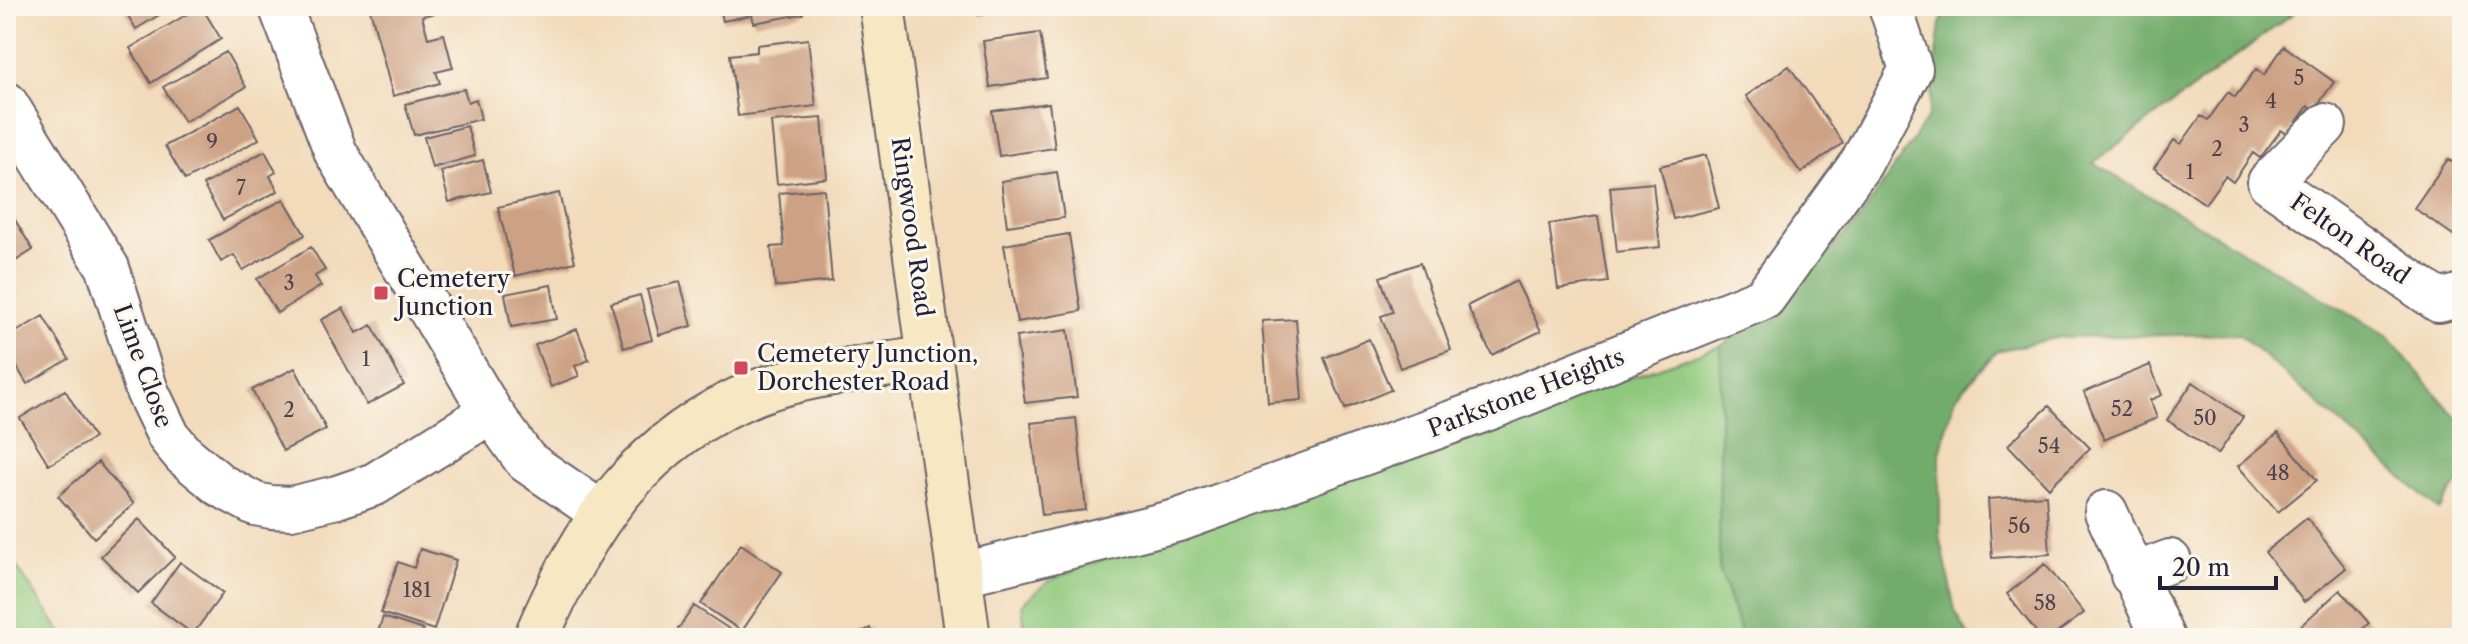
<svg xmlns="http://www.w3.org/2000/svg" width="2468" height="644" viewBox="0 0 2468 644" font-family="'Libre Caslon Text',serif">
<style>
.green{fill:#8ec87b;stroke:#58755b;stroke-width:2}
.forest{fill:#72ac6b;stroke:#4a6753;stroke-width:2}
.building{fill:#cda184}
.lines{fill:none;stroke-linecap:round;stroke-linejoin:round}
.street-casing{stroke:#6b6267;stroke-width:46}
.secondary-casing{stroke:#6b6267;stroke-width:48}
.street{stroke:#fff;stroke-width:42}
.secondary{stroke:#f7e8c3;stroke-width:44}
.poi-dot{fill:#d1495b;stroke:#fbf7ec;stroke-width:3}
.labels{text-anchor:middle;stroke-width:6;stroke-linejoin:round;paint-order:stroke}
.number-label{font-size:20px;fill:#4d424d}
.street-label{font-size:24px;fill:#22223b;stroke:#fbf7ec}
.poi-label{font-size:24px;fill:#22223b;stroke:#fbf7ec;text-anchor:start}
</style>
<rect width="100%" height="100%" fill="#fbf7ec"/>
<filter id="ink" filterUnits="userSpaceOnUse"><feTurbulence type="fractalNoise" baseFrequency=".0125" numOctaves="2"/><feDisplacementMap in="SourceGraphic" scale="16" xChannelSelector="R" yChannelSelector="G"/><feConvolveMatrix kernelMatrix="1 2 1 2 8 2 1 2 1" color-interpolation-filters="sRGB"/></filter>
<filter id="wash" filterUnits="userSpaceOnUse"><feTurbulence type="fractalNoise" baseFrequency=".006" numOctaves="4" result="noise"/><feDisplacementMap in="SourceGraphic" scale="32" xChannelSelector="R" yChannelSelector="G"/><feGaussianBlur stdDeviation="1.8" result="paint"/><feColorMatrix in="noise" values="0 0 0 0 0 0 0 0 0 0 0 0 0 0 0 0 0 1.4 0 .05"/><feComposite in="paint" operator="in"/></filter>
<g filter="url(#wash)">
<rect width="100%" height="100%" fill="#f2daba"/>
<!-- green -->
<path class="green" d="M1721,346L1719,568L1743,638H1026L1022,604L1048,581L1141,544Z
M6,551L65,638H6Z"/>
<!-- forest -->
<path class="forest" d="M1950,6H2303L2093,163L2387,336L2462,424V477L2439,510L2239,334L2060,337L1997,351L1955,398L1940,453V535L1955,611L1970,638H1743L1719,568L1721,346L1784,299L1858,221L1929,115L1940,23Z"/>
<g id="blocks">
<!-- building -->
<path class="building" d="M122,6H174L136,29Z
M201,6L221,39L151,83L130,48Z
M381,6H435L436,13L422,16L428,38L444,34L453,68L436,72L440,83L393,96L370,9Z
M720,6H802L803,14L754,23L752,15L723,21Z
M978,6H1027V8L979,15Z
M1040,33L1047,78L990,87L983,41Z
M808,39L816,106L738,116L730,55L757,52V45Z
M2284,46L2334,82L2314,110L2308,106L2288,134L2281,130L2260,158L2253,153L2233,182L2225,176L2205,204L2154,168L2174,140L2181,144L2201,116L2208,120L2228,92L2235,97L2256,69L2264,75Z
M226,52L246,87L184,122L163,87Z
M1789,66L1843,143L1801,173L1746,96Z
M464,89L468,102L476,99L481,119L414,135L405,104Z
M1049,103L1055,148L999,156L992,111Z
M240,105L259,139L185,180L165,146Z
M822,118L827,178L777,184L771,122Z
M467,126L475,156L432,168L424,137Z
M265,151L276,172L270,176L278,191L223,220L203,185Z
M1706,155L1719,208L1673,219L1660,166Z
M2448,159L2462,168V229L2456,237L2414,208Z
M483,160L491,192L449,202L441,171Z
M1057,172L1064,218L1007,226L1001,181Z
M1653,183L1660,247L1617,252L1610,187Z
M824,189L832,281L775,287L771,247L784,246L779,193Z
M559,193L575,262L515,276L498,207Z
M284,199L305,235L243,270L234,255L221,262L209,240Z
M6,205L33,250L6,267Z
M1598,216L1608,282L1558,289L1549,224Z
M1069,234L1081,311L1017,322L1004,245Z
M311,247L325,270L315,276L321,286L277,313L257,279Z
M1420,263L1451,350L1400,368L1381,316L1393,312L1380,277Z
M1516,281L1541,331L1492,355L1467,306Z
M680,282L692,326L659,335L647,290Z
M551,285L557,319L511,327L505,294Z
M640,295L652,340L624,348L611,303Z
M343,308L357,333L372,325L404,385L367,405L321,320Z
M43,316L69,359L27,384L6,349V338Z
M1296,319L1302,400L1268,403L1262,321Z
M577,329L589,360L575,366L579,376L551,387L535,345Z
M1068,330L1077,397L1025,403L1016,337Z
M1369,339L1391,390L1345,409L1324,358Z
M2150,365L2162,395L2150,400L2157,418L2104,440L2084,392Z
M295,368L326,429L283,451L252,390Z
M2193,382L2243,417L2218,454L2167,420Z
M65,390L94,438L49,465L20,418Z
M2049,406L2090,448L2049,488L2008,445Z
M1076,418L1086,510L1042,515L1031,423Z
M2278,433L2317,480L2278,512L2238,466Z
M98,462L134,504L94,538L58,496Z
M2046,495L2050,554L1992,558L1988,499Z
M2307,518L2346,568L2304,602L2265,552Z
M139,519L175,557L138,593L101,556Z
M741,544L782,572L742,631L701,604Z
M420,549L456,560L434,630L381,613L398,562L414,568Z
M180,562L223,593L193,634L151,603Z
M2045,564L2084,613L2050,638H2041L2007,594Z
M2340,590L2369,623L2353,638H2303L2296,630Z
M694,606L743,638H672Z
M383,617L423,630L421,638H376Z
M870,628L874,638H848Z"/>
</g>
</g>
<g filter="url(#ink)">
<use href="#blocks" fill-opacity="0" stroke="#6b6267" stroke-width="2"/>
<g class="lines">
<!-- street casing -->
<g class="street-casing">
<path id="street" d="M280,6L336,153L491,412L526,461L603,514
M6,103L108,268L147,391L169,437L184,455L220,485L255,504L271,507L291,508L337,497L375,484L491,412
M2325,125L2269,182L2439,301L2462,295
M2106,512L2163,638
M959,575L1179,520L1491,408L1764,298L1861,163L1911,69L1890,6
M2132,575L2170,561"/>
</g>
<!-- secondary casing -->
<g class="secondary-casing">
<path id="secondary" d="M882,6L968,638
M536,638C583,528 641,437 757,392C811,372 874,368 930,358"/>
</g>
<!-- street -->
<use href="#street" class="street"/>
<!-- secondary -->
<use href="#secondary" class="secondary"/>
</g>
</g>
<!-- markers -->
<g class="poi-dot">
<rect x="373" y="285" width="16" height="16" rx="4"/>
<rect x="733" y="360" width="16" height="16" rx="4"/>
</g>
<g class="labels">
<!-- number labels -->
<g class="number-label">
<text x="2299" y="85">5</text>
<text x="2271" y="108">4</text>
<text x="2244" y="132">3</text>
<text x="212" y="149">9</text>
<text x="2217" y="156">2</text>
<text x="2190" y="179">1</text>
<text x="241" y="195">7</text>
<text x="289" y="290">3</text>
<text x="366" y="366">1</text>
<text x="2122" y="416">52</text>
<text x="289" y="417">2</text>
<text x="2205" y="425">50</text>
<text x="2049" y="453">54</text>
<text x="2278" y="480">48</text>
<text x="2019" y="533">56</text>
<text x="417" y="597">181</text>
<text x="2045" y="610">58</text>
</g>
<!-- street labels -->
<g class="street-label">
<text transform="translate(912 227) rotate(82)" y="8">Ringwood Road</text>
<text transform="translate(2350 239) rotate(35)" y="8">Felton Road</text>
<text transform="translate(143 366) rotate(70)" y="8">Lime Close</text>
<text transform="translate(1526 393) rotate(-21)" y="8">Parkstone Heights</text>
</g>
<!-- poi labels -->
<g class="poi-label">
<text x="397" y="287">Cemetery<tspan x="397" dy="28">Junction</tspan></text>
<text x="757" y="362">Cemetery Junction,<tspan x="757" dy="28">Dorchester Road</tspan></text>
</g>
</g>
<!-- margin -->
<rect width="2468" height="644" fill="none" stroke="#fbf7ec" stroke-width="32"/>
<!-- scale -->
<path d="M2160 576v12h116v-12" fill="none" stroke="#22223b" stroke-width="4"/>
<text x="2172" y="576" font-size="24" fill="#22223b" stroke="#fbf7ec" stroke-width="6" paint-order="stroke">20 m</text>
</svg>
